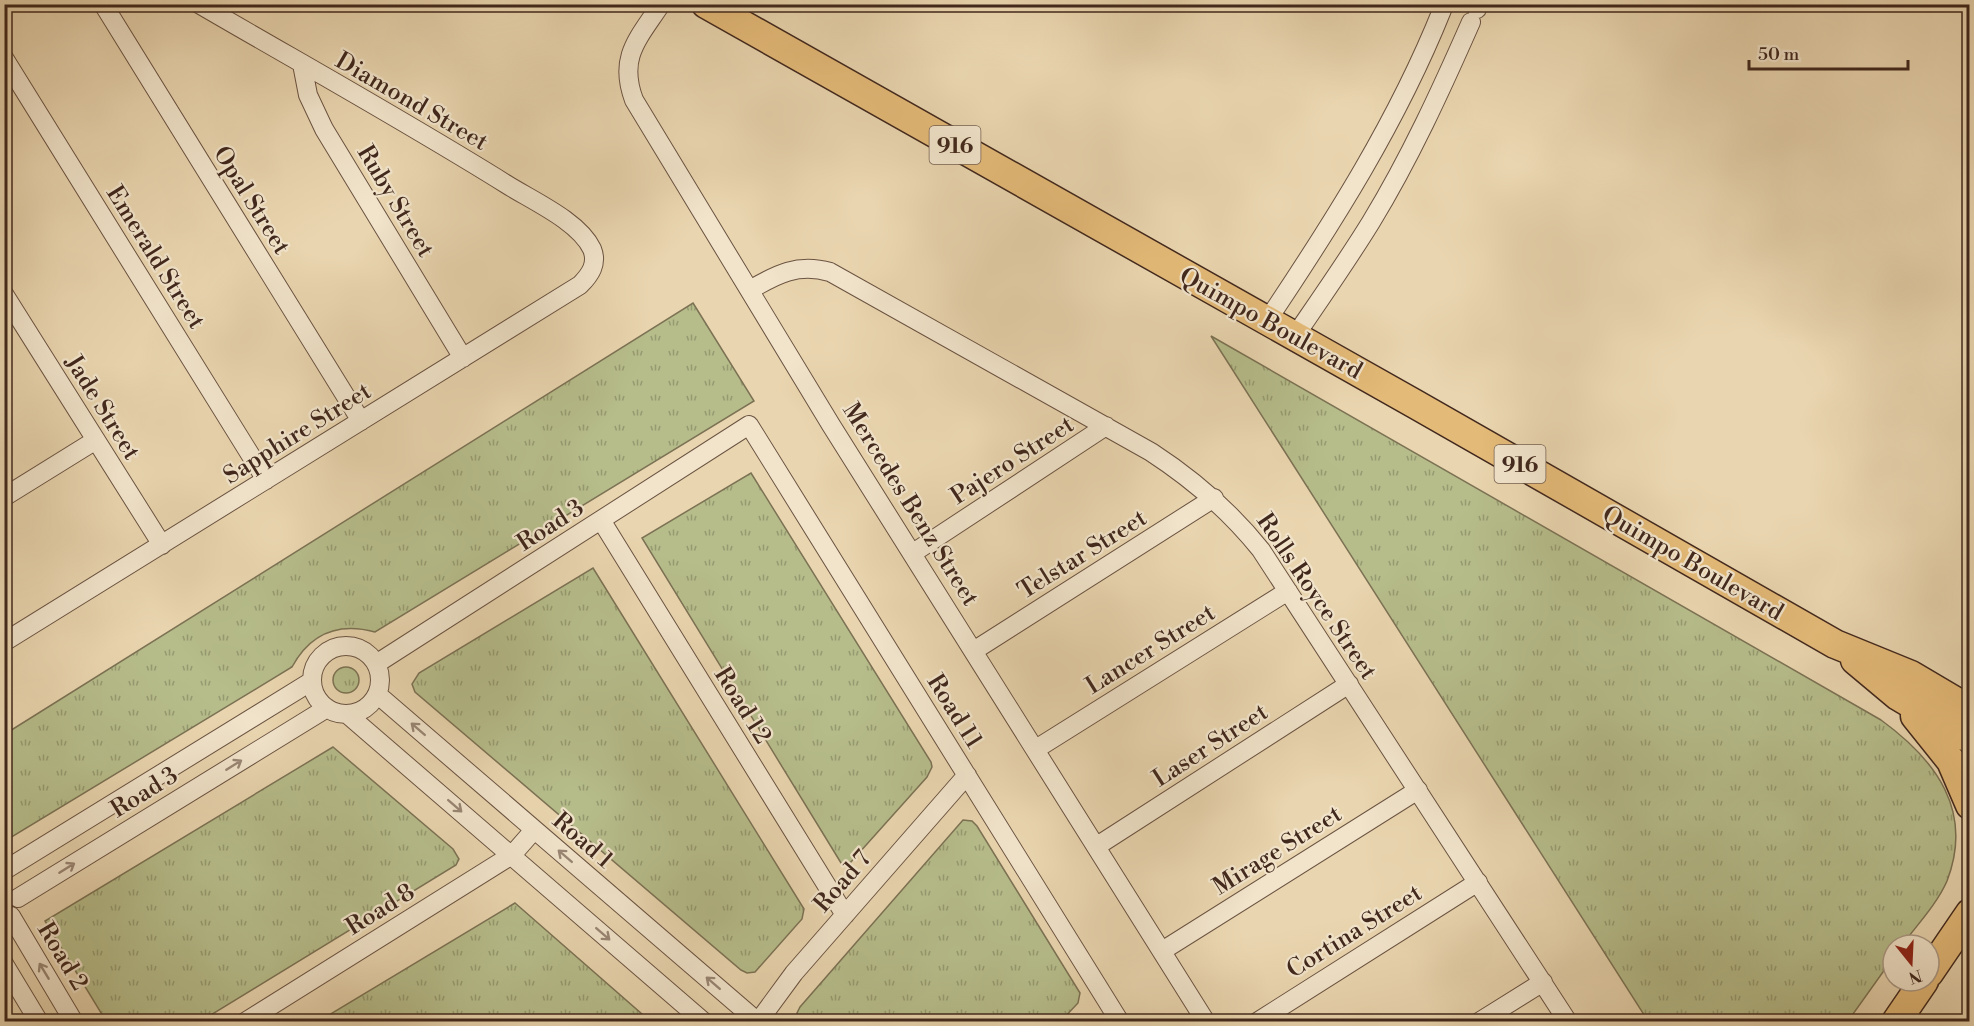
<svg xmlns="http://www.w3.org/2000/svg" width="1974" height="1026" viewBox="0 0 1974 1026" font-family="'Libre Bodoni',serif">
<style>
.grass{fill:url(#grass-tufts);stroke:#7c7254;stroke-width:1.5}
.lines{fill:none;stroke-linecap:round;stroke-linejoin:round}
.minor-casing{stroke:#6b5342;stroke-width:20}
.primary-casing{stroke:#41281d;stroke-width:31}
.minor{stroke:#f1e4cb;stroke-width:18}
.primary{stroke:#e4ba78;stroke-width:28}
.oneway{stroke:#998674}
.labels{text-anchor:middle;stroke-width:4.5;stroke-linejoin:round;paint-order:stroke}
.shield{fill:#f1e4cb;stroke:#766051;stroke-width:1.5}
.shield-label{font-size:22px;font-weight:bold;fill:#41281d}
.street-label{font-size:24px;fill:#41281d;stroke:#f1e4cb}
</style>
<defs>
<pattern id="grass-tufts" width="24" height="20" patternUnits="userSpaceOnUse" patternTransform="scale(1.5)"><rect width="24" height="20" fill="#b6bd8b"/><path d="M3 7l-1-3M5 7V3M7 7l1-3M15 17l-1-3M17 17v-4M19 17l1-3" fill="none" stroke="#969a71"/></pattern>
</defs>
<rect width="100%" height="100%" fill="#e9d5af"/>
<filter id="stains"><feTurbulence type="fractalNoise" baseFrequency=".00333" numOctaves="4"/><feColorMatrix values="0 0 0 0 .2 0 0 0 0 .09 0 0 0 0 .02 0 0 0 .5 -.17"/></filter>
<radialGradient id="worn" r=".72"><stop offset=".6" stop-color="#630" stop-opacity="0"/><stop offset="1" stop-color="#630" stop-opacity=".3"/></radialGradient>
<!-- grass -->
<path class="grass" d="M693,303L754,401L375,632C338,622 310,634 292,667L5,841V734Z
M1211,336L1881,720C1936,760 1974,811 1947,881C1937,904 1917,925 1902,945H1893V958L1848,1021H1648Z
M751,473L931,762L932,767L927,777L850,863H841L838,858L642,538Z
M593,568L804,909L802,919L755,972L747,973L741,970L415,692L412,684L419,673Z
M333 680a13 13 0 1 1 26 0a13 13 0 1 1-26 0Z
M333,747L453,849L459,859L456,865L201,1021H106L45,921Z
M963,820L972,821L977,826L1080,993L1078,1003L1061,1021H801L797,1013L800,1007Z
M515,903L650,1021H319Z"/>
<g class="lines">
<!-- minor casing -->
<g class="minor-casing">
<path id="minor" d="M103,4L361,421
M661,4C638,39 618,57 634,100L831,425L1206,1022
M1477,9L1478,4
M4,58L266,480
M302,64L308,95L324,129L463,358
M750,290C777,274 798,263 830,272L1151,452C1194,480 1229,510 1261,550L1568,1022
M4,294L162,545
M1267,321C1334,221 1397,122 1442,10
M1295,336C1321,298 1347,261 1371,222C1410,158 1441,90 1471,22
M4,497L96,440
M601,520L845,915
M913,553L1106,426
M4,642L580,285C590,275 598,264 592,249C579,221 531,200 506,184C405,121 302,64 199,4
M312 680a34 34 0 1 1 68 0a34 34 0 1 1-68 0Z
M975,650L1214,498
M376,664L749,425L1120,1022
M377,694L758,1022
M347,714L704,1022
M1036,749L1288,591
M1097,846L1349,684
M5,870L312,681
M18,898L327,708
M11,916L74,1022
M1162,951L1418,790
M4,964L39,1022
M245,1022L512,855L534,830
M758,1022L794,973L967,775
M1257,1022L1478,882
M1479,1022L1543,982"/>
</g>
<!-- primary casing -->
<g class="primary-casing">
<path id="primary" d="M706,4L1415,404L1835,644L1911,675L1970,710
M1855,660L1898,696L1970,739
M1915,716L1951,761L1970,805
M1929,973L1970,913
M1896,1022L1924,981"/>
</g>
<!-- minor -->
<use href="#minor" class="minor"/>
<!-- primary -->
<use href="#primary" class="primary"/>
</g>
<!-- one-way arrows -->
<defs><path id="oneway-shaft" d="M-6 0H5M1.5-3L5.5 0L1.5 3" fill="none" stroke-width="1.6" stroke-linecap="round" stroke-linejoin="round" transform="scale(1.5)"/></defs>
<g class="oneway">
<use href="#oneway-shaft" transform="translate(418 729) rotate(-139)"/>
<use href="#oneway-shaft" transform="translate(234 765) rotate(-32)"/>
<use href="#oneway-shaft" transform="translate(455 806) rotate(41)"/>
<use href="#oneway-shaft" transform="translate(565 856) rotate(-139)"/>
<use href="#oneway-shaft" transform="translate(67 868) rotate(-32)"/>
<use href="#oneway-shaft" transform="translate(603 934) rotate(41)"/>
<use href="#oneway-shaft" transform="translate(44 971) rotate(-121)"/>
<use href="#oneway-shaft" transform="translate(713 983) rotate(-139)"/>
</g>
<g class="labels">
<!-- shield labels -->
<g class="shield">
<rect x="929.5" y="126" width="51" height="38" rx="4.5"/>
<rect x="1494.5" y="445" width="51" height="38" rx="4.5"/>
</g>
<g class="shield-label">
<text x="955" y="153">916</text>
<text x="1520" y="472">916</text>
</g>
<!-- street labels -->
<g class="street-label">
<text transform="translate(412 101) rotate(30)" y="8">Diamond Street</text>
<text transform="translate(252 200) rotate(58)" y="8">Opal Street</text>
<text transform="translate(396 201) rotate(59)" y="8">Ruby Street</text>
<text transform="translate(156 257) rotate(58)" y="8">Emerald Street</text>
<text transform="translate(1271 323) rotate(29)" y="8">Quimpo Boulevard</text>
<text transform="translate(103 407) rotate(58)" y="8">Jade Street</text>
<text transform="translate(297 433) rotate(-32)" y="8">Sapphire Street</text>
<text transform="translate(1012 460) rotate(-33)" y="8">Pajero Street</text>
<text transform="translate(911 504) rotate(58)" y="8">Mercedes Benz Street</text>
<text transform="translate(550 525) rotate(-33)" y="8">Road 3</text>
<text transform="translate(1082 554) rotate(-32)" y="8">Telstar Street</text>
<text transform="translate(1693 563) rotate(30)" y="8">Quimpo Boulevard</text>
<text transform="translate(1317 596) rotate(56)" y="8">Rolls Royce Street</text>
<text transform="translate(1150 649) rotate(-32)" y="8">Lancer Street</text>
<text transform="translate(743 705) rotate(58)" y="8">Road 12</text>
<text transform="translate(955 711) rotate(58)" y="8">Road 11</text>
<text transform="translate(1210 745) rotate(-33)" y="8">Laser Street</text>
<text transform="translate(144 792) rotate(-32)" y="8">Road 3</text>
<text transform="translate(583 840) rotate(41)" y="8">Road 1</text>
<text transform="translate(1277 850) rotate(-32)" y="8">Mirage Street</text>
<text transform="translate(842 881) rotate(-49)" y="8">Road 7</text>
<text transform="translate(380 909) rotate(-32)" y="8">Road 8</text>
<text transform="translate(1354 931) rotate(-32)" y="8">Cortina Street</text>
<text transform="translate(63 956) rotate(59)" y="8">Road 2</text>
</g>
</g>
<!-- margin -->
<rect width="1974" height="1026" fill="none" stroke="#e9d5af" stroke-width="24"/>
<rect x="6" y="6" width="1962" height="1014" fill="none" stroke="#41281d" stroke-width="3"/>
<rect x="12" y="12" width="1950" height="1002" fill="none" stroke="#41281d" stroke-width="1.5"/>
<!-- north arrow -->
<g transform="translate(1911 963) rotate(162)"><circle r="28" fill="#f1e4cb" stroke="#ab9985" stroke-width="1.5"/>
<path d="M0-4.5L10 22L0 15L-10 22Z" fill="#8f2418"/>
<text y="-9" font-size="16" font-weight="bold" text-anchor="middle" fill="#41281d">N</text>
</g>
<!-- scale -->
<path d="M1749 60v9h159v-9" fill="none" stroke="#41281d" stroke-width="3"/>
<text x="1758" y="60" font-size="18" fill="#41281d" stroke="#f1e4cb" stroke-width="4.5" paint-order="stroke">50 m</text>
<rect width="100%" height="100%" filter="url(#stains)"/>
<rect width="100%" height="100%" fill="url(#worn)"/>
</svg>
